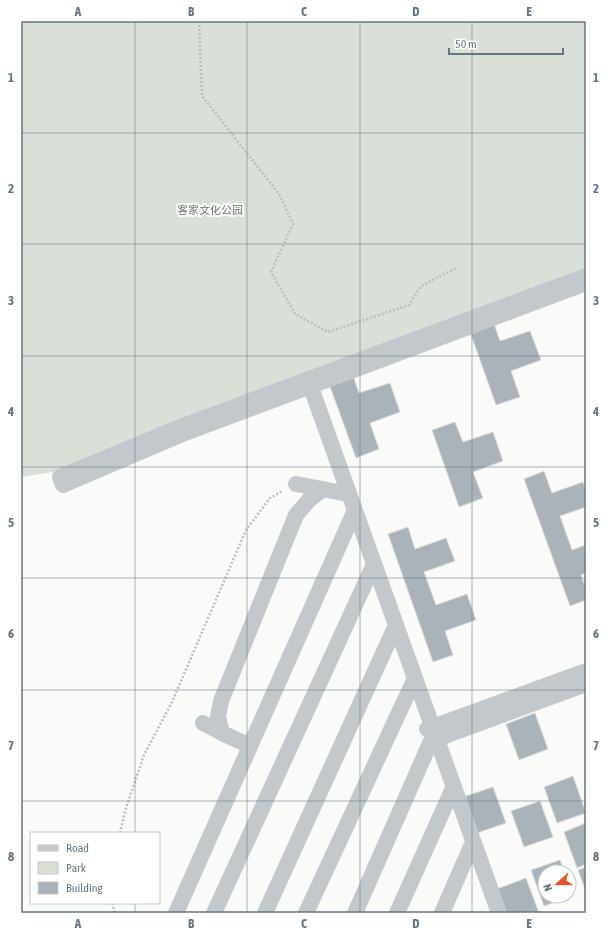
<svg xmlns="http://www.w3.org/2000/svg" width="607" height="934" viewBox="0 0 607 934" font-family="'Asap Condensed','Noto Sans SC',sans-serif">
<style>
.green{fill:#dadfd7}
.building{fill:#aab3b9;stroke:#dcdcda}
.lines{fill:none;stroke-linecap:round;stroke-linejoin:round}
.path{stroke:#bbbfc2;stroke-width:2.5;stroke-dasharray:2 2;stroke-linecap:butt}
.minor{stroke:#c3c8cc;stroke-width:16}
.grid{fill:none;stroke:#657683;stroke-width:1;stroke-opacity:0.55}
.labels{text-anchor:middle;stroke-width:4;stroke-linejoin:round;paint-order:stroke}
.park-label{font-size:11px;fill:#687a64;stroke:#fff}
.neatline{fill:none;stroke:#657683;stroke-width:1.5}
.grid-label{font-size:13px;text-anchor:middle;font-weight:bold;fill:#657683}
</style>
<rect width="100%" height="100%" fill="#fafaf8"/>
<!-- green -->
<path class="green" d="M21,21H586V268L59,471L21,477Z"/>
<!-- building -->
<path class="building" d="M493,321L500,341L530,331L541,360L511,371L520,397L496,405L469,329Z
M352,373L359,393L390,383L400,412L370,423L379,449L356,458L328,381Z
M455,422L463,442L493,432L503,461L473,472L483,498L459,507L432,430Z
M544,471L552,493L583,482L586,491V507L560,516L572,550L586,545V573L581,575L586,589V600L570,606L524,479Z
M408,527L415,549L446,538L455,561L424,572L436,605L467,594L476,620L445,631L453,655L433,662L388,534Z
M535,713L548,749L519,760L506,724Z
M573,776L586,813L557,823L544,787Z
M493,787L506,823L477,833L463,797Z
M540,801L553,837L524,847L511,811Z
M586,823V864L577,868L564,832Z
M560,860L564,872H545V896H569V885L573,896L544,906L531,870Z
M586,867V892L578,870Z
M526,878L539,913H506L497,889Z"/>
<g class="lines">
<!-- path -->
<path class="path" d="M199,21L202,96L279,194L293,224L271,272L295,314L328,332L409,305L421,286L456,268
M120,833L126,808L144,755L172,702L246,530L270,498L283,491
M112,903L115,913"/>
<!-- minor -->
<path class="minor" d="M586,276L183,426L60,477L63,485L185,433L586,283
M308,379L499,913
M296,484L343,493
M203,723L222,733
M427,729L586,671
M250,746L222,733L218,717L221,701L296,515L309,500L323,489
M176,913L355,510
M214,913L374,564
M265,913L396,625
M306,913L415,678
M355,913L431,741L586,684
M397,913L454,786
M442,913L473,842"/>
</g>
<!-- grid -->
<path class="grid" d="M135,21V833M247,21V913M360,21V913M472,21V913M21,133H586M21,244H586M21,356H586M21,467H586M21,578H586M21,690H586M21,801H586M135,903V913"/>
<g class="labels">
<!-- park labels -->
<g class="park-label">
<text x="210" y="214">客家文化公园</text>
</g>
</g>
<!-- border -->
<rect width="607" height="934" fill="none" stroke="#ffffff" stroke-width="44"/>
<!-- legend -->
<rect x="30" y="832" width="130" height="72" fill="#ffffff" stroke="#c1c8cd"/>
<rect x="38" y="845" width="20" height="6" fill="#c3c8cc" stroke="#c1c8cd"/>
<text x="66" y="852" font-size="12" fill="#657683">Road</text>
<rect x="38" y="862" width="20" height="12" fill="#dadfd7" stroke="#c1c8cd"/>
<text x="66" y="872" font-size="12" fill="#657683">Park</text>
<rect x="38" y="882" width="20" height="12" fill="#aab3b9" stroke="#c1c8cd"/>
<text x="66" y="892" font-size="12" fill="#657683">Building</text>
<!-- north arrow -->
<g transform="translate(557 884) rotate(249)"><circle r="19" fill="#ffffff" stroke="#c1c8cd"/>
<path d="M0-3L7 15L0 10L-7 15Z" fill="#e4572e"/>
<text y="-6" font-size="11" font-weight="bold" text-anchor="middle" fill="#657683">N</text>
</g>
<!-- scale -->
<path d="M449 48v6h114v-6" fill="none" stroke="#657683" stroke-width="2"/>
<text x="455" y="48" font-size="12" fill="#657683" stroke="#ffffff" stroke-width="3" paint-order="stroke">50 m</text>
<rect x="22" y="22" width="563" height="890" class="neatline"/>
<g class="grid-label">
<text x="78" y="16">A</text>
<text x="191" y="16">B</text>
<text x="304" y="16">C</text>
<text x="416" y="16">D</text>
<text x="529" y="16">E</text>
<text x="11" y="82">1</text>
<text x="596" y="82">1</text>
<text x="11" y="193">2</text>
<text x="596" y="193">2</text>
<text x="11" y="305">3</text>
<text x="596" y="305">3</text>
<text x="11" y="416">4</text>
<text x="596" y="416">4</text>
<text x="11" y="527">5</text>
<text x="596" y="527">5</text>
<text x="11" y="638">6</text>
<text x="596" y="638">6</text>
<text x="11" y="750">7</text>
<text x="596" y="750">7</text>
<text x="11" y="861">8</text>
<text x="596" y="861">8</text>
<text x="78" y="928">A</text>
<text x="191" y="928">B</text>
<text x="304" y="928">C</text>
<text x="416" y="928">D</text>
<text x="529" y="928">E</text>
</g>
</svg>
